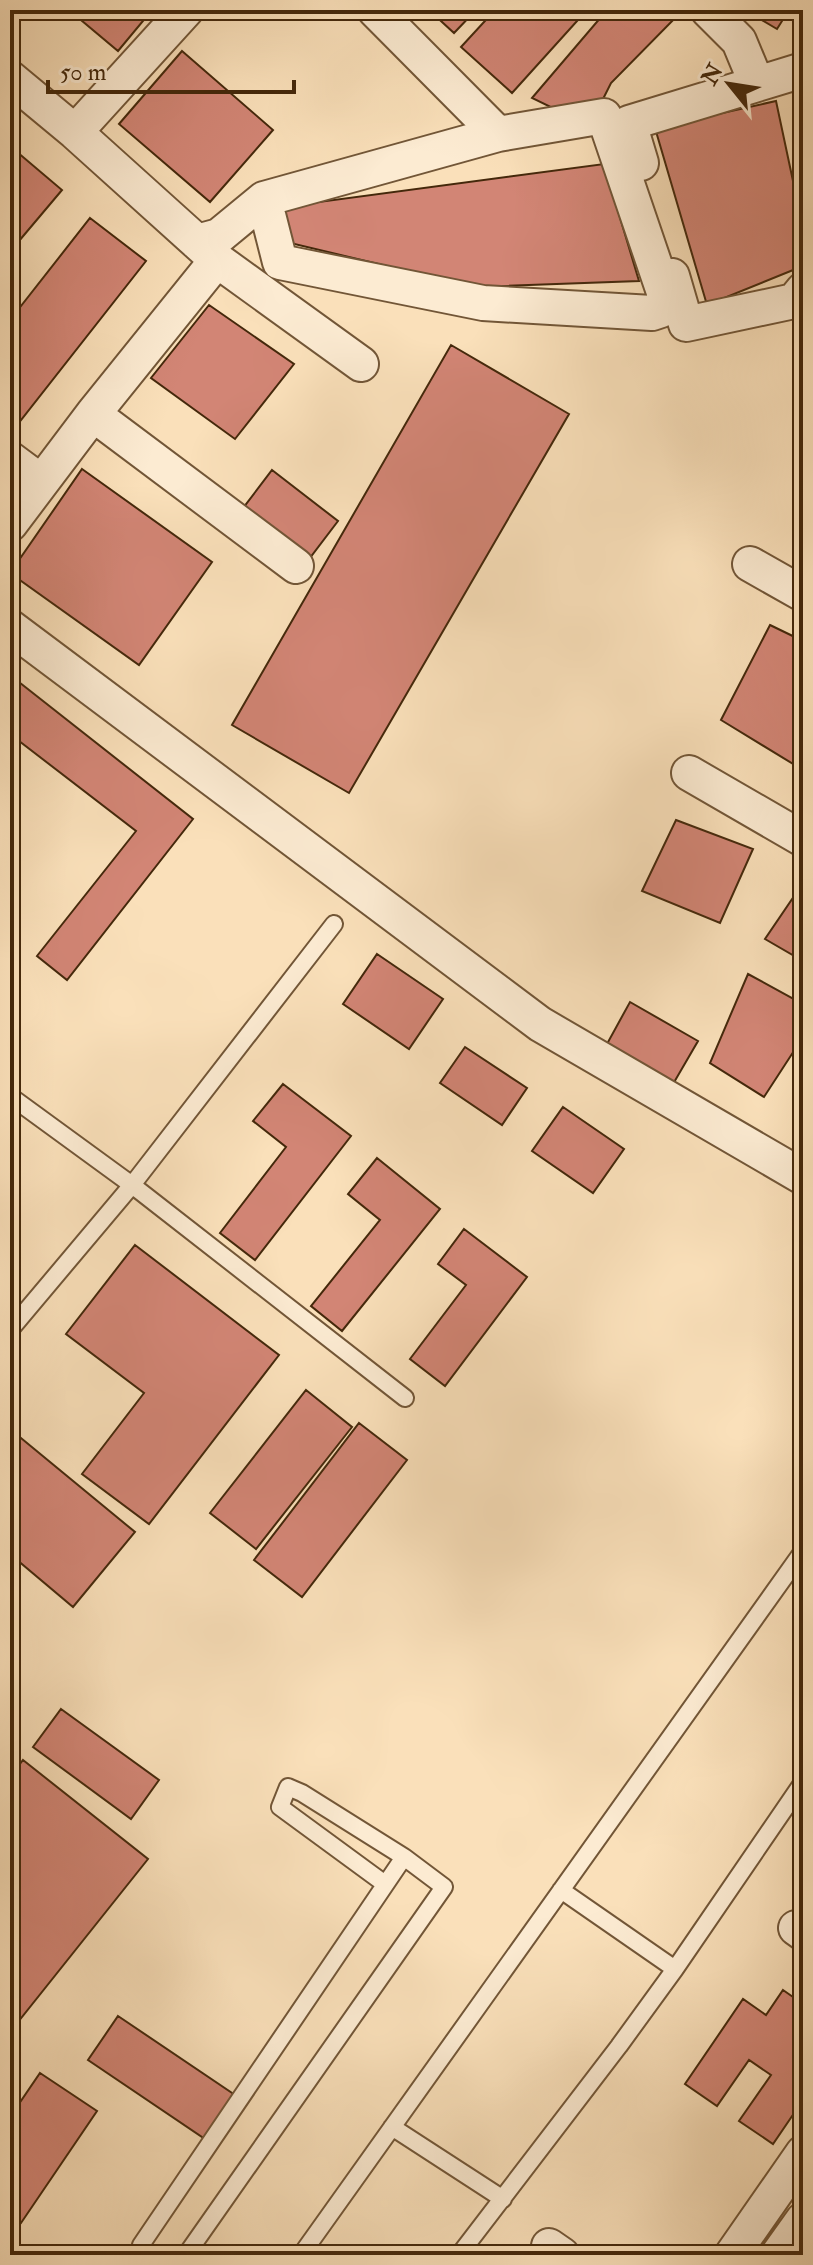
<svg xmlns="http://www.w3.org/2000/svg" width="813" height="2265" viewBox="0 0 813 2265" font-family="'IM FELL Double Pica',serif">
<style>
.building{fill:#d28575;stroke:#44280b;stroke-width:2}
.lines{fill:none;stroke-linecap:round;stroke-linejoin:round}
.lane-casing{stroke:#725637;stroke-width:20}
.street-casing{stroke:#725637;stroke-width:38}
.lane{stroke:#fcebd2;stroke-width:16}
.street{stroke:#fcebd2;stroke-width:34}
</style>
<rect width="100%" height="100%" fill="#fae0ba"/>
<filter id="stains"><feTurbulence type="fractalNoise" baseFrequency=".0025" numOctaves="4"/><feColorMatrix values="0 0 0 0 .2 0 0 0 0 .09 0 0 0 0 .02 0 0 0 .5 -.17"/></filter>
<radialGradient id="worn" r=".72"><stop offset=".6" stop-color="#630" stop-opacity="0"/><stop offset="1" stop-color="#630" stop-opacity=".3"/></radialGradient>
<!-- building -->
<path class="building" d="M10,10H28L10,31Z
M69,10H141L148,15L118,51Z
M429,10H476L454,33Z
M495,10H587L512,93L461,47Z
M607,10H683L611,83L598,109L565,114L532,98Z
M745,10H789L777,29Z
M182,51L273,130L210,202L119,124Z
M776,101L803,228V266L707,305L655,128Z
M10,146L62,190L19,241L10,233Z
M604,164L639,281L475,287L286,242L281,207Z
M90,218L146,261L10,434V320Z
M209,305L294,364L235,439L151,378Z
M451,345L569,414L349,793L232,725Z
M82,469L212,562L139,665L10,573Z
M272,470L338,521L303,567L237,516Z
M770,625L803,641V770L721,720Z
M10,675L193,819L67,980L37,956L136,831L10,734Z
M676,820L753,849L720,923L642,891Z
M803,883V961L765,939Z
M377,954L443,999L409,1049L343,1004Z
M748,974L803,1004V1037L764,1097L710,1063Z
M630,1002L698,1041L669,1091L602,1053Z
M465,1047L527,1088L502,1125L440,1083Z
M283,1084L351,1136L255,1260L220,1233L286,1147L253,1121Z
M563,1107L624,1149L593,1193L532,1151Z
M377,1158L440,1209L342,1331L311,1306L380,1220L348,1194Z
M464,1229L527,1277L445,1386L410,1359L466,1285L438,1264Z
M135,1245L279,1355L149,1524L82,1474L144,1393L66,1334Z
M306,1390L352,1427L256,1549L210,1513Z
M359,1423L407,1460L302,1597L254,1560Z
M10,1429L135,1532L73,1607L10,1554Z
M61,1709L159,1780L131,1819L33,1747Z
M23,1760L148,1859L10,2032V1777Z
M783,1990L803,2004V2100L773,2144L739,2121L771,2075L749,2060L717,2106L685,2084L743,1999L766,2015Z
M118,2016L238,2097L208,2141L88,2060Z
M40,2073L97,2111L21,2223L10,2216V2117Z"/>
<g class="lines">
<!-- lane casing -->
<g class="lane-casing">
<path id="lane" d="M10,1096L132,1185L405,1398
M10,1330L132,1185L334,924
M385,1884L280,1807L288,1787L302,1793L404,1857
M561,1890L675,1969
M392,2127L503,2199
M139,2255L141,2245L404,1857L444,1887L186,2255
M301,2255L803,1551
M459,2255L619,2046L675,1969L803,1782"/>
</g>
<!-- street casing -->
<g class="street-casing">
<path id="street" d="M375,10L498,134
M708,10L739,41L756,82
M10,78L75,132L217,260L361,364
M75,132L186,10
M641,163L629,123L803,70
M197,242L219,236L264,199L498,134L604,116L667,301L661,310L652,313L483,303L280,262L264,199
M672,276L686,324L794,301L803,290
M93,414L296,566
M10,459L41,482
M10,524L93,414L217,260
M750,564L803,594
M10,627L540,1024L803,1177
M689,773L803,839
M796,1928L803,1933
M549,2246L562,2255
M732,2255L803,2153
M778,2255L803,2220"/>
</g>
<!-- lane -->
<use href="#lane" class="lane"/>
<!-- street -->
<use href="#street" class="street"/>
</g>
<!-- margin -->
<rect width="813" height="2265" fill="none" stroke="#fae0ba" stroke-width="40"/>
<rect x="12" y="12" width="789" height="2241" fill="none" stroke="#44280b" stroke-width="4"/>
<rect x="20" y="20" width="773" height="2225" fill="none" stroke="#44280b" stroke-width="2"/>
<!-- north arrow -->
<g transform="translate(729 84) rotate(300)" stroke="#fcebd2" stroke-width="6" paint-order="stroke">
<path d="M0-6L14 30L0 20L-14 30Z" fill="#44280b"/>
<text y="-12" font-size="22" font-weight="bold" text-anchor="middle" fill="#44280b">N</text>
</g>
<!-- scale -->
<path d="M48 80v12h246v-12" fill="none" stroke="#44280b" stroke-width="4"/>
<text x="60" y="80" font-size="24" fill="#44280b" stroke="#fcebd2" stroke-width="6" paint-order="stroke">50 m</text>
<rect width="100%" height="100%" filter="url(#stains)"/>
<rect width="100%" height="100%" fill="url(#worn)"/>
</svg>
